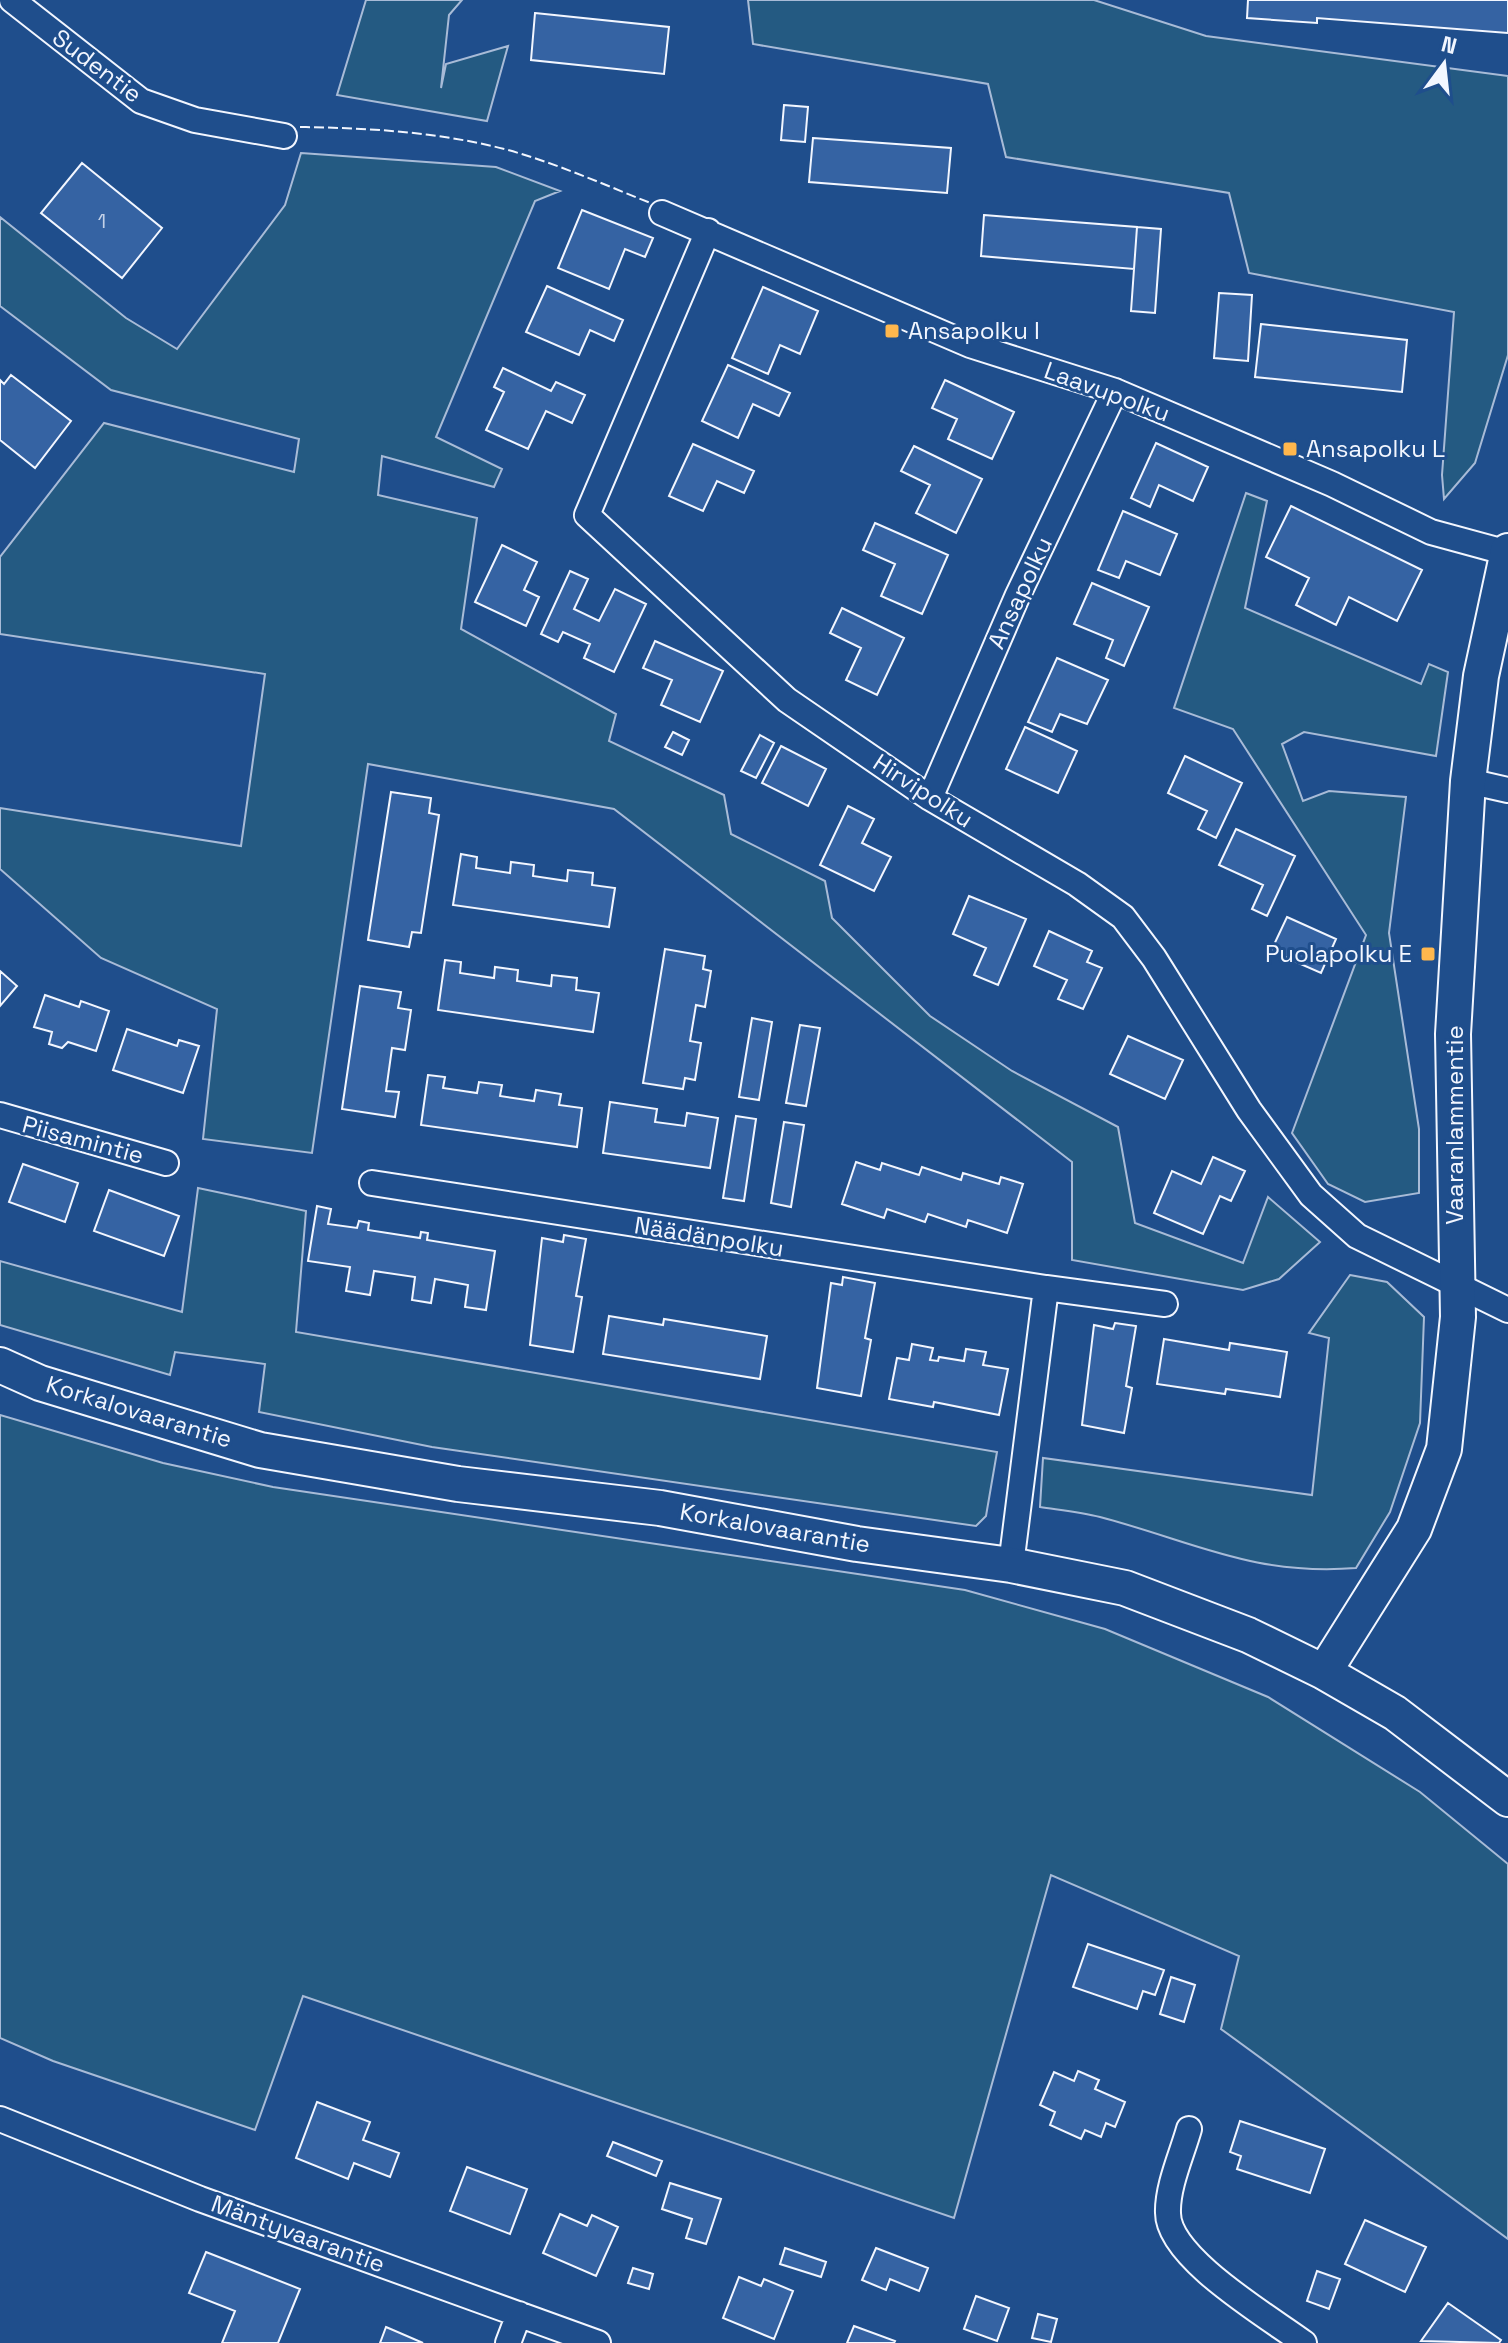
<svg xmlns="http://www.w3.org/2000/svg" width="1508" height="2343" viewBox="0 0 1508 2343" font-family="'Space Grotesk',sans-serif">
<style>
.green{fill:#245a82;stroke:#a8bbd7;stroke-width:2}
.building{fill:#3563a3;stroke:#f2f6ff;stroke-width:2}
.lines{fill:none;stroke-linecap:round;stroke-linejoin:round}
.street-casing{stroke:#f2f6ff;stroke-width:28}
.secondary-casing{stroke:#f2f6ff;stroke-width:38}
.street{stroke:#1f4e8c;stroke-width:24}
.secondary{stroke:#1f4e8c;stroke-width:34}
.fence{stroke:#f2f6ff;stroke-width:2;stroke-dasharray:10 4;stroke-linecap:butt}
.poi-dot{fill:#ffb74d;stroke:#1f4e8c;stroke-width:3}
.labels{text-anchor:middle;stroke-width:6;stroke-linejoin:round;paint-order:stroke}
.number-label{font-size:20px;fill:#c3d1e8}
.street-label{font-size:24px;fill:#f2f6ff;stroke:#1f4e8c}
.poi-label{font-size:24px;fill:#f2f6ff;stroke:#1f4e8c;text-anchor:start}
</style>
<rect width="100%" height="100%" fill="#1f4e8c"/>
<!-- green -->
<path class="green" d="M366,0H462L449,15L441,88L446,64L508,46L487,121L337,95Z
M748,0H1094L1206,36L1508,76V355L1475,463L1444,499L1442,475L1454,312L1249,273L1229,193L1006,157L988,84L753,44Z
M301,153L496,167L560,191L535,201L436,437L502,469L494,487L382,456L378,495L477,518L461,629L616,714L609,741L724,795L731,834L825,881L832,918L930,1016L1012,1071L1118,1127L1135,1223L1243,1263L1268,1197L1320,1242L1279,1279L1243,1290L1072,1260V1162L614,809L368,764L312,1153L203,1139L217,1009L101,958L0,869V808L241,846L265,674L0,634V557L104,423L294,472L299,439L111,390L0,306V217L126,318L177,349L285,205Z
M1246,493L1267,501L1245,608L1421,684L1429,664L1448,672L1436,756L1304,732L1282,744L1303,801L1329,791L1406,797L1389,933L1419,1129V1193L1365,1202L1328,1184L1292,1133L1366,935L1233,729L1174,708Z
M198,1188L306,1211L296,1332L997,1452L986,1516L976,1526L432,1447L259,1412L265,1364L175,1352L170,1375L0,1325V1261L182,1312Z
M1350,1275L1387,1282L1424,1317L1420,1423L1390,1512L1356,1568C1253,1576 1195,1542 1100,1517C1081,1512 1060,1510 1040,1507L1043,1458L1312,1495L1329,1338L1309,1333Z
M0,1415L163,1463L273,1487L965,1590L1105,1629L1268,1697L1420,1792L1508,1864V2239L1221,2029L1239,1956L1051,1875L954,2218L303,1996L255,2130L53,2061L0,2038Z"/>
<!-- building -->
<path class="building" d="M1248,0H1508V33L1317,18V23L1247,18Z
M535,13L669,27L664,74L531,60Z
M784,105L808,107L805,142L781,140Z
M813,138L951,148L947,193L809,182Z
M82,163L162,228L122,278L41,213Z
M582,210L653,238L645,257L625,249L609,289L558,268Z
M984,215L1137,227L1134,269L981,256Z
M1137,227L1161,229L1155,313L1131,311Z
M547,286L623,320L614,341L590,330L579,355L526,332Z
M763,287L818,311L800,354L780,345L768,374L732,358Z
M1219,293L1252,295L1248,361L1214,358Z
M1261,324L1407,340L1402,392L1255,377Z
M728,365L790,393L779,416L753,404L738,438L702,421Z
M503,368L551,391L556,382L585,395L572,423L546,411L528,449L486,430L504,392L494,387Z
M11,375L71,421L35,468L0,440V380L4,384Z
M945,380L1014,412L992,459L948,439L957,419L932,408Z
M1156,443L1208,467L1193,501L1159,485L1150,507L1131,498Z
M693,444L754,471L744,493L717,481L703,511L669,496Z
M914,446L982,479L956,533L916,513L930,485L901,471Z
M1291,506L1422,570L1397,621L1349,597L1336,625L1296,605L1309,578L1266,557Z
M1123,511L1177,534L1160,575L1126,561L1119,578L1098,570Z
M875,523L948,555L922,614L881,596L895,564L863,550Z
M502,545L537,562L524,590L539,597L526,626L475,602Z
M570,571L588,579L574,609L599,621L615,589L646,604L614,672L584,658L590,644L563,632L558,642L541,634Z
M1092,583L1149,607L1124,666L1106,658L1113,640L1074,624Z
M842,608L904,638L877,695L846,680L861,648L830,633Z
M655,641L723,671L700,722L661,705L672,680L643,668Z
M1057,658L1108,680L1087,724L1060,714L1052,732L1028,722Z
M1025,727L1077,751L1058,793L1006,769Z
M673,732L689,740L682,755L665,747Z
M760,735L774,743L756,778L741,771Z
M781,746L826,769L808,806L762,783Z
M1185,756L1242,783L1216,838L1198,829L1207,811L1168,793Z
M391,792L431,798L429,813L439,815L421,933L412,932L409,947L368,940Z
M848,806L874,819L862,843L891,857L874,891L820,865Z
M1236,829L1295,856L1267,916L1252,909L1263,885L1219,865Z
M461,854L477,857L476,868L510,873L511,862L534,865L533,876L567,881L568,870L593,873L592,885L615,888L609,927L453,905Z
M969,896L1026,919L998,985L974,975L986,948L953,934Z
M1287,917L1336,939L1321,973L1271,951Z
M1049,931L1092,951L1087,962L1102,968L1083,1009L1058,999L1067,980L1034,966Z
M665,949L705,956L703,969L711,971L705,1007L696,1005L690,1041L701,1043L695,1080L685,1078L683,1089L643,1083Z
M445,960L461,962L460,973L494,978L495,967L518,970L517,981L551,986L552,975L577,978L576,990L599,993L593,1032L438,1010Z
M0,971L17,986L0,1006Z
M360,986L401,992L398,1008L411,1010L405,1050L392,1048L386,1091L399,1092L395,1117L342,1109Z
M45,995L79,1007L81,1001L109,1011L96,1051L68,1042L62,1048L49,1044L52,1032L34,1027Z
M752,1018L772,1022L759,1100L739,1097Z
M800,1025L820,1028L806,1106L786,1103Z
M127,1029L177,1046L179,1040L199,1046L183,1093L113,1070Z
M1128,1036L1183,1060L1165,1099L1110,1074Z
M428,1075L445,1077L443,1088L477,1093L479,1082L502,1085L500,1096L534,1101L536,1090L561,1094L559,1105L582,1108L577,1147L421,1125Z
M610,1102L657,1109L655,1122L685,1126L687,1113L718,1118L710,1168L603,1153Z
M736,1116L756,1119L744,1201L723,1198Z
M784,1122L804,1125L791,1207L771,1203Z
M1213,1157L1245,1171L1231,1201L1220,1196L1203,1234L1154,1213L1172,1171L1201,1184Z
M856,1162L880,1170L882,1163L919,1175L922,1167L961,1180L963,1173L999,1184L1001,1177L1023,1184L1007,1233L968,1220L966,1227L928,1214L925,1222L887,1209L884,1218L842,1204Z
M23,1164L78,1183L65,1222L9,1202Z
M109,1190L179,1216L164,1256L94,1231Z
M317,1206L331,1209L328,1224L357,1228L359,1221L369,1223L368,1230L420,1238L421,1232L428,1233L427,1240L495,1251L486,1310L465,1307L468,1285L435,1279L431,1303L412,1300L415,1277L374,1271L370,1295L346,1291L350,1267L308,1261Z
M564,1235L586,1239L576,1296L582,1297L573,1352L530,1345L542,1238L563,1242Z
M843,1277L875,1283L865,1338L871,1340L861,1396L817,1388L831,1283L842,1285Z
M609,1316L663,1325L664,1319L767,1336L760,1379L603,1354Z
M1115,1323L1136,1326L1126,1386L1132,1388L1124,1433L1082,1425L1094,1325L1113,1329Z
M1164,1339L1229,1350L1230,1343L1287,1352L1280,1397L1226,1389L1225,1394L1157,1384Z
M912,1344L933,1348L930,1360L938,1361L939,1357L964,1361L966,1349L986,1352L983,1365L1008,1369L999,1415L934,1402L933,1407L889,1399L897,1358L909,1360Z
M1088,1944L1164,1970L1155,1995L1143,1991L1137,2009L1073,1987Z
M1171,1977L1195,1985L1184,2022L1160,2014Z
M1078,2071L1099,2080L1095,2089L1125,2102L1115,2127L1106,2123L1101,2137L1085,2130L1081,2139L1050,2125L1055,2112L1040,2105L1054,2072L1074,2081Z
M317,2102L370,2122L363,2140L399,2153L390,2177L354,2163L348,2179L296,2158Z
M1240,2121L1325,2149L1310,2193L1237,2169L1241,2156L1230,2152Z
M613,2142L662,2161L656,2176L607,2156Z
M467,2167L527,2189L510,2234L450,2211Z
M670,2183L721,2199L706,2244L686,2238L692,2219L662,2209Z
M560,2214L587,2226L592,2215L618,2227L596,2276L543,2253Z
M1365,2220L1426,2247L1405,2292L1345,2264Z
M785,2248L826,2262L821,2277L780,2264Z
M876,2248L928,2268L919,2291L890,2279L886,2290L862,2280Z
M206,2252L300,2289L278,2343H222L235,2311L189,2293Z
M633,2268L653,2274L649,2289L628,2283Z
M1317,2271L1340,2279L1329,2309L1307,2301Z
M739,2277L761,2286L764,2279L793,2291L774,2339L723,2318Z
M976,2296L1009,2308L997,2341L964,2329Z
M1448,2303L1501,2340L1499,2343L1421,2341Z
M1038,2314L1057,2319L1051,2342L1032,2338Z
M854,2326L895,2341L894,2343H847Z
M386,2327L423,2343H380Z"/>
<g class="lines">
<!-- street casing -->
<g class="street-casing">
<path id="street" d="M12,0L141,101L195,120L284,136
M662,213L970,345L1115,391L1332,484L1431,532L1508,553
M708,231L587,515L787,700L930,798L1077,884L1123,917L1154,958L1249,1110L1311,1195L1357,1236L1508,1310
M1468,781L1508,790
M930,798L1017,597L1115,391
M0,1115L166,1163
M372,1183L1046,1288L1011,1565
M1046,1288L1165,1304
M0,2119L200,2199L598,2343
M1189,2129C1182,2154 1167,2187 1168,2213C1168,2258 1269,2317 1304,2343
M508,2343L519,2314"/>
</g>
<!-- secondary casing -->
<g class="secondary-casing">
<path id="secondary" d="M0,1365L40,1383L260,1450L458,1484L660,1508L857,1544L1011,1565L1125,1588L1248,1635L1324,1672L1395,1713L1508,1799
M1324,1672L1414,1529L1444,1449L1458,1317L1453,1034L1468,781L1481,676L1508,551"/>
</g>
<!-- street -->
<use href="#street" class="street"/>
<!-- secondary -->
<use href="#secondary" class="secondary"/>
<!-- fence -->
<path class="fence" d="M300,127C370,128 440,132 508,150C558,164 605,185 653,204"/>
</g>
<!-- markers -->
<g class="poi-dot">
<rect x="884" y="323" width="16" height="16" rx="4"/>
<rect x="1282" y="441" width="16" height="16" rx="4"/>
<rect x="1420" y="946" width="16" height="16" rx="4"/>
</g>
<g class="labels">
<!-- number labels -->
<g class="number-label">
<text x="102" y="228">1</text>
</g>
<!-- street labels -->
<g class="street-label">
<text transform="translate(97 66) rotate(37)" y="8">Sudentie</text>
<text transform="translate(1107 392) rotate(20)" y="8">Laavupolku</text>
<text transform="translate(1020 593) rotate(-65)" y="8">Ansapolku</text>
<text transform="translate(923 791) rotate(33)" y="8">Hirvipolku</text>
<text transform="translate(1455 1125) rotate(-90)" y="8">Vaaranlammentie</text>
<text transform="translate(83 1140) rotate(15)" y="8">Piisamintie</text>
<text transform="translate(709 1237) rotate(9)" y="8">Näädänpolku</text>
<text transform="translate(139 1412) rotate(17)" y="8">Korkalovaarantie</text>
<text transform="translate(775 1528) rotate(10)" y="8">Korkalovaarantie</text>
<text transform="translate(298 2234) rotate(20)" y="8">Mäntyvaarantie</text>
</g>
<!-- poi labels -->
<g class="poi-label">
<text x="908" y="339">Ansapolku I</text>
<text x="1306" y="457">Ansapolku L</text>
<text x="1412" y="962" text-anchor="end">Puolapolku E</text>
</g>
</g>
<!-- north arrow -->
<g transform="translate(1444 64) rotate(15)" stroke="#1f4e8c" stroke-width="6" paint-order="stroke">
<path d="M0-6L14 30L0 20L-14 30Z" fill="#f2f6ff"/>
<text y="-12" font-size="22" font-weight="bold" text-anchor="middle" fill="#f2f6ff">N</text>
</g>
</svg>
